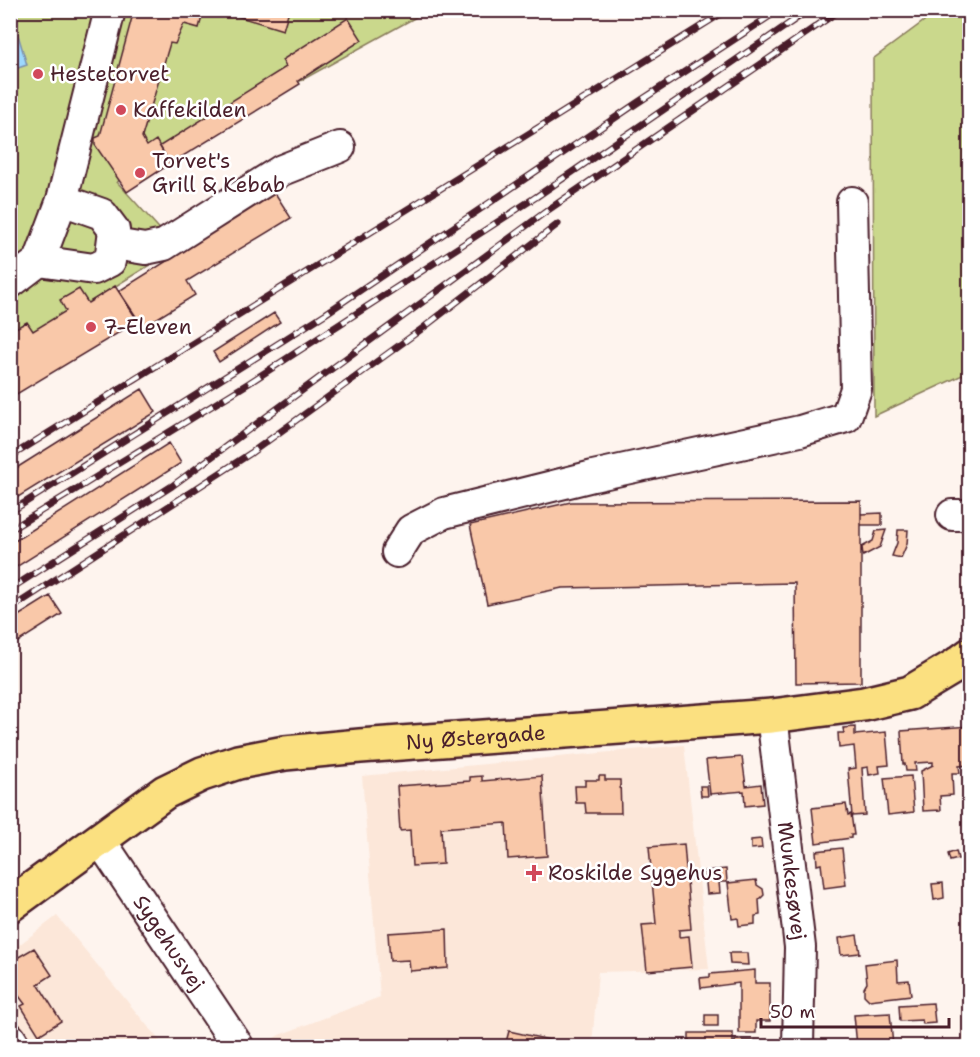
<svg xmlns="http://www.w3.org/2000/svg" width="980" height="1057" viewBox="0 0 980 1057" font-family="'Shantell Sans',sans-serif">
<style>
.built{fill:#fce7d9}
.green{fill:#cad88c;stroke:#8a7c5c;stroke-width:1.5}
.water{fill:#9dd8fe;stroke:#7c8eaa;stroke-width:1.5}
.building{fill:#f9c8a9;stroke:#4a1f2b;stroke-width:1.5}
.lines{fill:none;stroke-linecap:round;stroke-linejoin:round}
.minor-casing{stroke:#4a1f2b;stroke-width:34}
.major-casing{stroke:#4a1f2b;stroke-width:38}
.minor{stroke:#fff;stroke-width:30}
.major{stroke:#fbe080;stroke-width:33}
.rail-casing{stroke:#4a1f2b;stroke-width:7}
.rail{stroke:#fff;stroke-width:4.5;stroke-dasharray:14;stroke-linecap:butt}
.poi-dot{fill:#d1495b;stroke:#fff;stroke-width:2}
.labels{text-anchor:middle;stroke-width:5;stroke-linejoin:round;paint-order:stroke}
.poi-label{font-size:21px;fill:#4a1f2b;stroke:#fff;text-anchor:start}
.street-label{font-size:21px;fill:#4a1f2b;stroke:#fff}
</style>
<rect width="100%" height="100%" fill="#fef4ee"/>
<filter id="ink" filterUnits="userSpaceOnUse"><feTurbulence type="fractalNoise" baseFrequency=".0167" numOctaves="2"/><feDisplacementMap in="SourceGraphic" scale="12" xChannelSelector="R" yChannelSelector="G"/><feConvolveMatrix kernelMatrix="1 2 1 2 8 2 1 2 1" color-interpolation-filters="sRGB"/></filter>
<g filter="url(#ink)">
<!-- built -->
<path class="built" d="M684,745L709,969L598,972L592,1046H261L279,1035L380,997L362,776Z
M57,916L164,1046H11V951Z"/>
<!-- green -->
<path class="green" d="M939,10L969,11V372L874,416L873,59Z
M11,11H427L117,182L177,248L11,351Z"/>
<!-- water -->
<path class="water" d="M13,18L27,65L12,70L10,63V19Z"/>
<!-- building -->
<path class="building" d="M134,10H195L203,13L199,28L184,24L175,44L170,43L142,137L147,146L156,140L170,164L127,192L95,145V138L100,136Z
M217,10H289L283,30Z
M348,18L362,40L298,81L300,84L170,164L160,146L286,67L282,60Z
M275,193L291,218L187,281L195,295L143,327L119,291Z
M115,286L138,321L10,398V350L16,347L10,337V331L27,322L33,331L66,311L60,300L79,289L88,303Z
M274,313L280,322L219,362L213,352Z
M142,389L156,412L10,502V472Z
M169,443L181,463L10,571V544Z
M861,501V682L796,683L795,583L562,588L487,604L470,525L571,502Z
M882,513V525H861V514Z
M886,530L880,547L863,556L862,547L873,541L876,531Z
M898,530H908L907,544L901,558L892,556L897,543Z
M50,596L62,614L10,647V621Z
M970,726V765L959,766L960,773H952L953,795L940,796L941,810L923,811L921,771L933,765V762L915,763L916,771H906L905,764H903L901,731Z
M855,727V735L886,732L889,765L879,766L880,773L869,775L868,767L862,768L865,815L852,816L848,769L856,768L854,746L839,748L838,733H844L843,728Z
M742,757L746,786L761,784L763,804L745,806L744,791L710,794L706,760Z
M482,776V781L542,776L547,856L508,859L506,823L441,828L443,864L412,866L410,830L400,831L397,786L470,781V777Z
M599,776H605V780H620L621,813H586L585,803H576L575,786H585V780H599Z
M911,776L914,812L888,815L884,778Z
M965,783H970V801H966Z
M700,786H707L708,796H701Z
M846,804L848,815L851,814L854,835H851V838L816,843L812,808Z
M761,839L762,848L751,849V840Z
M684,844L691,929L679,930V937L689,936L692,967L647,971L642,925L656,924L649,847Z
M842,848L846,885L824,888L821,864L817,865L816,851Z
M956,851L958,859L950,861L948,854Z
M726,869L727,882H719L720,893L707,894L705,871Z
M756,880L757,885L763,889L764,895L759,900L760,915L755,916V924L739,926L738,918L732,919L728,883Z
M943,883L944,898L934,900L932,884Z
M447,929L448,968L410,971L409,960L390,961L388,933Z
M857,935L860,953L841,955L839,938Z
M34,948L52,975L38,984L61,1021L39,1035L21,1006L25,1004L19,996L13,1000L10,995V962Z
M729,953H747L748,965L730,964Z
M897,960L898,981L909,980L911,995L869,1000L864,995V988L867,983L865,964Z
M755,970V983H770V1021H756V1033H739V983L701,988L700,978L710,977V974Z
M967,1001H970V1016H967Z
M933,1003L935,1023L923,1024L922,1020L900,1021L899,1005Z
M890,1013L893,1046H857L854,1015Z
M705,1015H718V1026H705Z
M509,1031L554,1041L552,1046H505Z
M689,1033H733V1046H689Z
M735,1040L770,1041V1046H735Z"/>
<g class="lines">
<!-- minor casing -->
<g class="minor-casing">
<g id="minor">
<path d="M114,244L145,249L164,245L282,170L340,147"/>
<path d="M39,261L94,269L110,261L114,230L102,214L62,200"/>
<path d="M10,283L39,261L62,200L110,10"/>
<path d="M952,515H970"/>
<path d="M397,552L411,530L444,513L593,476L800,431L846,417L856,389L852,202"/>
<path id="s1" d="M772,716L800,947L798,1046"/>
<path id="s2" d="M100,840L238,1046"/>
<path d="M10,1038L15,1046"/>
</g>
</g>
<!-- major casing -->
<g class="major-casing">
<g id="major">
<path id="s3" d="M10,905L165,792L202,774L238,762L285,753L360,746L772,716L864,704L910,693L955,666L970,655"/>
</g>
</g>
<!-- minor -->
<use href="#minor" class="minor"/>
<!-- major -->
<use href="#major" class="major"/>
<!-- rail casing -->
<g class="rail-casing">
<path id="rail" d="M10,457L727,10
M10,512L325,314L637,103L779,10
M10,530L249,383L536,197L809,10
M10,589L172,486L548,210L840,10
M10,609L251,453L423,328L558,224"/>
</g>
<!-- rail -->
<use href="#rail" class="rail"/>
</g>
</g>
<!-- markers -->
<g class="poi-dot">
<circle cx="38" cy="74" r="6"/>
<circle cx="121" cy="110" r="6"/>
<circle cx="140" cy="173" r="6"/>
<circle cx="91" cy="327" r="6"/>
<path d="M531 864h6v6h6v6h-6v6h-6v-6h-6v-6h6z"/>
</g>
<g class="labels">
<!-- poi labels -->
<g class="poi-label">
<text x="50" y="81">Hestetorvet</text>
<text x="133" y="117">Kaffekilden</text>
<text x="152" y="168">Torvet's<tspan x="152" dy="24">Grill &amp; Kebab</tspan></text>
<text x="103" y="334">7-Eleven</text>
<text x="548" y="880">Roskilde Sygehus</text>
</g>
<!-- street labels -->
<g class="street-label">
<text dy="7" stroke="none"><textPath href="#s3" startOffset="510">Ny Østergade</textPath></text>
<text dy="7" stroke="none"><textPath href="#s1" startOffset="166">Munkesøvej</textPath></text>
<text dy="7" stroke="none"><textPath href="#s2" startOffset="124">Sygehusvej</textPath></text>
</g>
</g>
<!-- margin -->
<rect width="980" height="1057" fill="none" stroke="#fff" stroke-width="36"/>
<rect x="18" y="18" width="944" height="1021" fill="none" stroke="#4a1f2b" stroke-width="2" filter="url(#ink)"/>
<!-- scale -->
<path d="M761 1018v9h188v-9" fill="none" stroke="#4a1f2b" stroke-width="3"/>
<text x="770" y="1018" font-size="18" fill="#4a1f2b" stroke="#ffffff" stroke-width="4.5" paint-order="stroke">50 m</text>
</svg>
